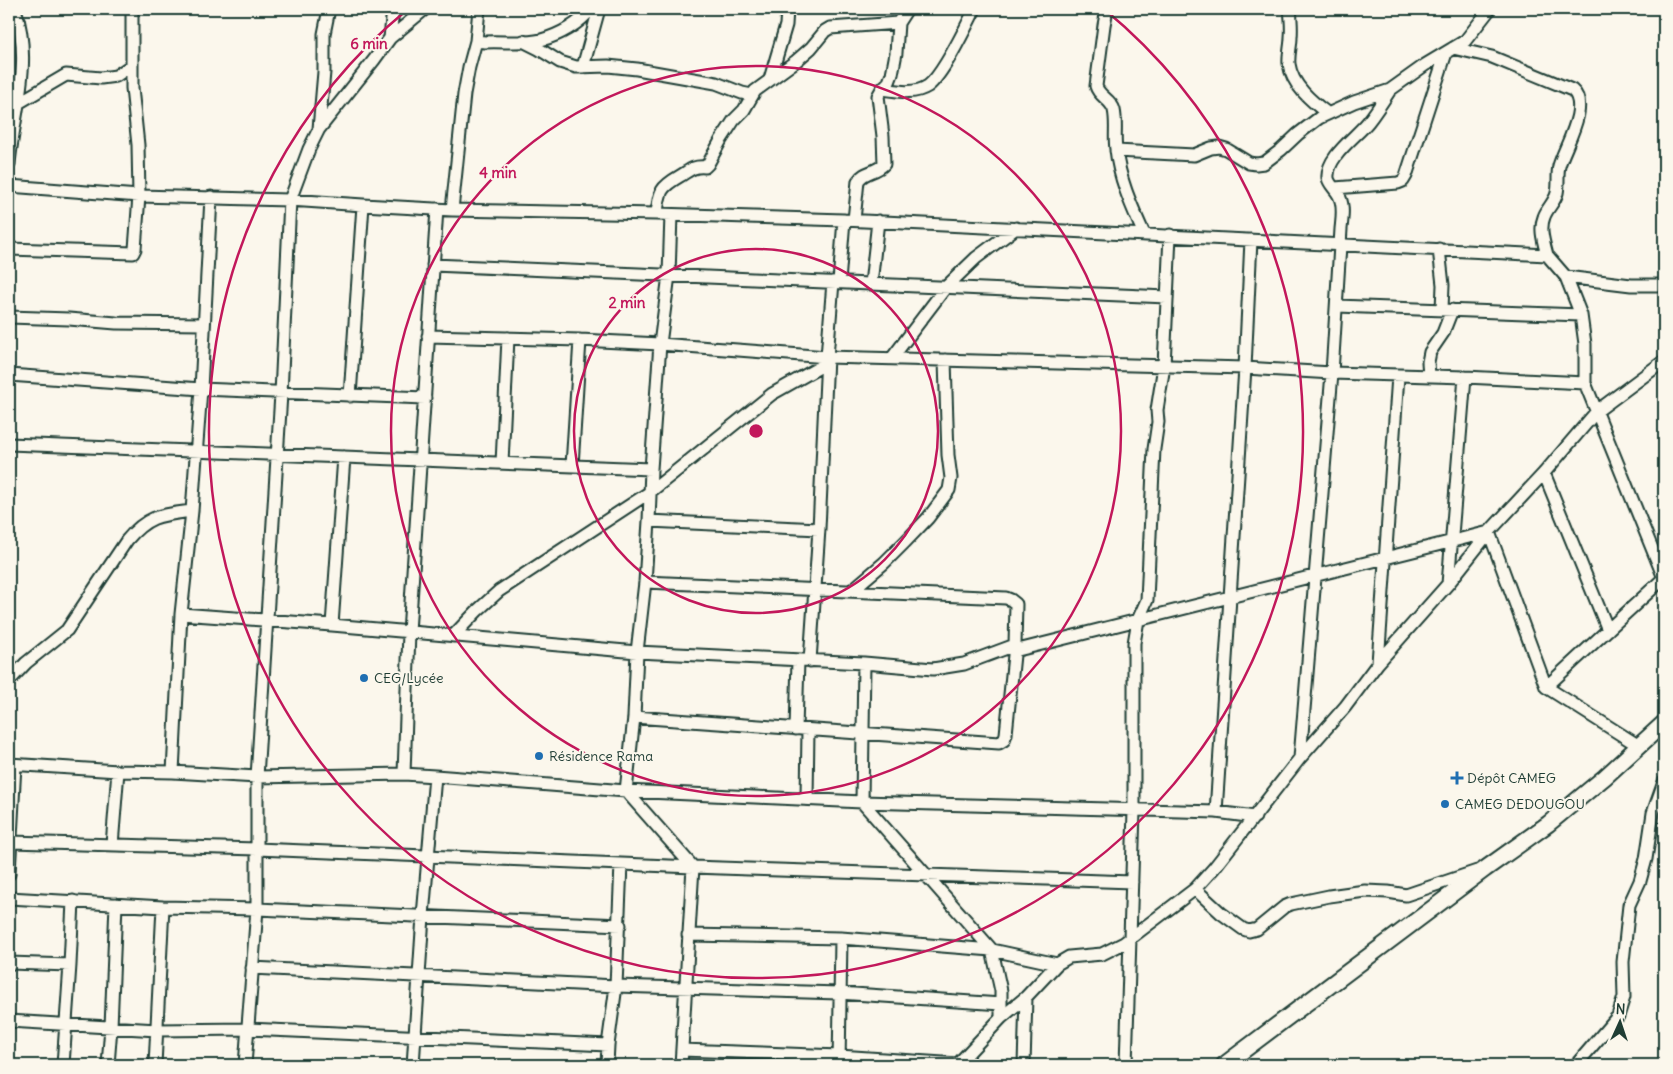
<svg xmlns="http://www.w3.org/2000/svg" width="1673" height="1074" viewBox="0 0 1673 1074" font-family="Delius,sans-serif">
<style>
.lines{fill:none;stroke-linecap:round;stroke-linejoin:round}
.minor-casing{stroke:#1f3d34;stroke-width:15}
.major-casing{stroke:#1f3d34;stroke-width:19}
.minor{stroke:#fbf7ec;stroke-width:11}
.major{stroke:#fbf7ec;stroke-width:15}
.ring{fill:none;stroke:#c2185b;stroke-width:2.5}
.poi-dot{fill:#1f6fb2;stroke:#fbf7ec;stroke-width:2}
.labels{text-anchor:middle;stroke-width:4;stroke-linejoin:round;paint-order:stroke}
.poi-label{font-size:14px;fill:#1f3d34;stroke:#fbf7ec;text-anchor:start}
.centre{fill:#c2185b;stroke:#fbf7ec;stroke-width:2.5}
.ring-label{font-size:15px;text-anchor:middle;font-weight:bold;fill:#c2185b;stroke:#fbf7ec;stroke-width:4;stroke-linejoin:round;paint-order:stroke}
</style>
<rect width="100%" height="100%" fill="#fbf7ec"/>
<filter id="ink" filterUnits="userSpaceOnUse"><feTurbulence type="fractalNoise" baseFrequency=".02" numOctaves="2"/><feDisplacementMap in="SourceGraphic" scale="10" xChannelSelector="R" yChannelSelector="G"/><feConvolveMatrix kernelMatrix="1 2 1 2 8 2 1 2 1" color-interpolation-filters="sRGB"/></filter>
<g filter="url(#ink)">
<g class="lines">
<!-- minor casing -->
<g class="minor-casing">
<path id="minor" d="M1107,9L1104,25L1096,86C1099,97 1111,99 1114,110C1117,123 1114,137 1116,149C1119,179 1132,207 1144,234
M1290,9C1291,18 1292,27 1291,37C1291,46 1288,55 1289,64C1292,85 1311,101 1327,113
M390,38L393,9
M476,41L485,42C503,41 524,44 541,40C560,35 579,24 591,9
M523,41L539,49L560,62L576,67L608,66L637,69L716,83L742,93L752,95
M1453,48L1492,57L1572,90C1591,106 1564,147 1559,166C1557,175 1559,184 1557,193C1555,202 1547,208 1544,217C1539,229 1544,243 1547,255
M583,67L599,9
M770,79L786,25L787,9
M882,89C897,91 914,95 928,86C943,75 966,27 975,9
M20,102L66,75L101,78L116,76L132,65
M319,129L324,72V34L329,9
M1116,151L1194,155L1211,148L1219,147L1226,149L1249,163L1256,164L1264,163L1281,150L1298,134L1319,118L1354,102L1390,90L1425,65L1465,41L1490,9
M9,164C14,111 33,62 15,9
M9,186L139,196L290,200L363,205L452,210L657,214L844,220L1547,255L1566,277L1581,315L1585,344V383L1664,578
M1335,188L1398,183L1403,181L1406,176L1446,53
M452,210L464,94L469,67L476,41L479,9
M657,214C659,191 661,187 680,176C690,170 693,166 705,167L708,164L721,140L734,120L744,110L755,91L796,61L811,48L825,31L830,28L898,23
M854,220L858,181C864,171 876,173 884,164L883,136L878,96L882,89L889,82L892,74L896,53L898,23L907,9
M9,249L133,253L135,249L139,196L138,145L132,88V9
M1439,249L1443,285L1442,309
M433,265L1167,297
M1566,277L1631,285H1664
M839,282L844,220
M871,284L878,221
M1337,306L1581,315
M9,317L69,319L116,323L204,324
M428,336L580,340L660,344L669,275L671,215
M892,358L946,287L976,258L1016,228
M9,375L201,389L425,398
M1429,376L1428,362L1430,352L1443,333L1452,310
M350,396L363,205
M9,444L651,469
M502,463L508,338
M572,466L580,340
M1544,473L1608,630
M649,521L819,529
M1448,584L1465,377
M851,591L884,563L905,542L928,518L949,490L951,478L948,455L945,360
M181,614L332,625L637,652L864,663L933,669L964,664L1015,645
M332,625L344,457
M453,636L477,611L499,591L650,492L772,394L827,363
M1014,651L1489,532L1546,687L1639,746
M810,661L819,529L827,357L833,282
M864,663L862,802L1216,812L1255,817
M1378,663L1398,376
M9,681L26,663L67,630L127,540C148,515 161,515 192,511
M1546,687L1664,578
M634,717L999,743L1004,740L1006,734L1015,645L1016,604L1011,600L1006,598L645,582
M796,729L798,660
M1300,758L1332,373L1341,229C1342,219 1344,207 1340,198C1338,191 1329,185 1328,178C1326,157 1356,137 1368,122C1376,112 1383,101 1390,90
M9,764L118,771L173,772L257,777L281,394L290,200L309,149L319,129L374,60L390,38L425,9
M173,772L181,614L192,511L201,389L211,197
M404,774L409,632L437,209
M807,799L808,730
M1216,812L1245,368L1251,240
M11,842L257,849L693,867L1132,882
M112,845L118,771
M9,874L15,765
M1195,889L1221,913L1243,929L1249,931L1257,929L1284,907L1291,904L1329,896L1365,891L1388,892L1406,895L1477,871
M9,898L163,907L257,909L620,925
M688,935L841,938L992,950L1001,991V1004
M9,963L70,965
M1057,964L992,950L862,802L626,791L634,717L637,652L645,582L649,521L651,469L660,344L827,357L1245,368L1332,373L1465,377L1585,383
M252,968L616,986L839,993L1001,1004V1018
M9,1021L157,1030L248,1029L608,1045
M682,1050L839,1056L958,1064
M63,1065L70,965L73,901
M108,1065L111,1027L116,904
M155,1065L163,907
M245,1065L257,909V777L404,774L435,776
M413,1065L423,916L435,776L626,791L693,867L681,1065
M607,1065L608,1045L616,986L621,864
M839,1065L841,938
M957,1065L1001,1018L1026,997L1057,964L1069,957L1102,954L1124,943L1195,889L1214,868L1300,758L1345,707L1378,663L1448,584L1489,532L1544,473L1597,411L1664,361
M1024,1065L1026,997
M1126,1065L1134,811V643L1138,620L1147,600L1154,449L1158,422L1157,410L1164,366L1170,235
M1576,1065L1618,1016L1624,997L1623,962L1629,905L1640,881L1646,859L1653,813L1664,782"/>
</g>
<!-- major casing -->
<g class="major-casing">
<path id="major" d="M1224,1065L1485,869L1548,824L1605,777L1664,723"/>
</g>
<!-- minor -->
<use href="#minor" class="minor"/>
<!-- major -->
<use href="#major" class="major"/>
</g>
</g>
<!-- distance rings -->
<g class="ring">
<circle cx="756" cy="431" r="182"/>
<circle cx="756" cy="431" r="365"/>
<path d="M1104 9A547 547 0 1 1 408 9"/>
</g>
<!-- markers -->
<g class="poi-dot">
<circle cx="364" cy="678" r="5"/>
<circle cx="539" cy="756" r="5"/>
<path d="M1454.5 770.5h5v5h5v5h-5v5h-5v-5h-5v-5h5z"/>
<circle cx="1445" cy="804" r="5"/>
</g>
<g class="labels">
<!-- poi labels -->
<g class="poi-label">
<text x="374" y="683">CEG/Lycée</text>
<text x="549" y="761">Résidence Rama</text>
<text x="1467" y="783">Dépôt CAMEG</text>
<text x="1455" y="809">CAMEG DEDOUGOU</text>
</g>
</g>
<circle cx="756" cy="431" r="8" class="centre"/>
<g class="ring-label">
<text x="369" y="49">6 min</text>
<text x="498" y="178">4 min</text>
<text x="627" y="308">2 min</text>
</g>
<!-- margin -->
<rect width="1673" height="1074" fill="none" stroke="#fbf7ec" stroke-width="30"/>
<rect x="15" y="15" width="1643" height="1044" fill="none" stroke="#1f3d34" stroke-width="2" filter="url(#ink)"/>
<!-- north arrow -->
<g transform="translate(1620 1022) rotate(3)" stroke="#fbf7ec" stroke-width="4" paint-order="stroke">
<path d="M0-4L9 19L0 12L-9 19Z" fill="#1f3d34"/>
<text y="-8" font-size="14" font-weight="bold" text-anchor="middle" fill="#1f3d34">N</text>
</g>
</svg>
